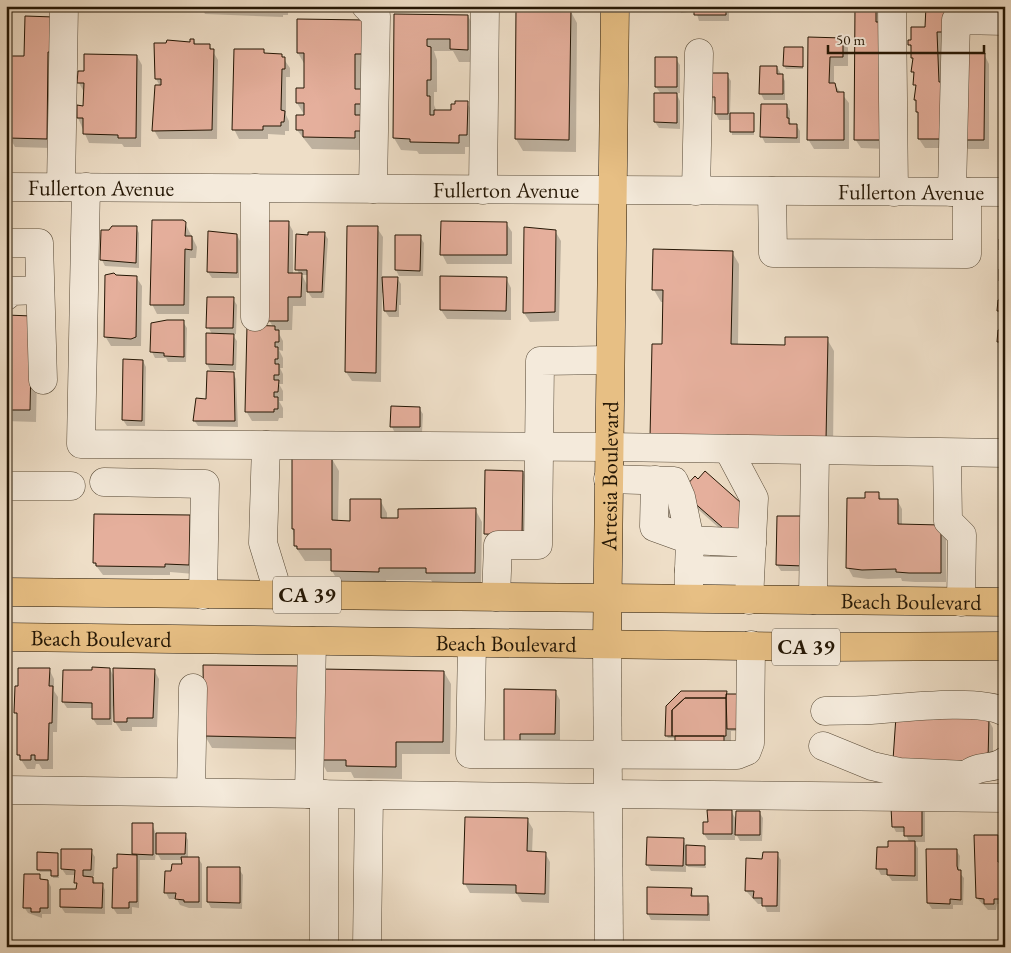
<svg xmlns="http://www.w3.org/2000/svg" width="1011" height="953" viewBox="0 0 1011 953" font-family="'EB Garamond',serif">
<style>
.shadow{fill:#0003;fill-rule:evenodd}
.building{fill:#e5af9c;stroke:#241604}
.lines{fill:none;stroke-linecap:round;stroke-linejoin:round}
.minor-casing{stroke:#564835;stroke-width:29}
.major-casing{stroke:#241604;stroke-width:29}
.minor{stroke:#f4eadb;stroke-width:28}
.major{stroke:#e7bf84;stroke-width:28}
.labels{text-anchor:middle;stroke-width:5;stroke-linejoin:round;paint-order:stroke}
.shield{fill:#f4eadb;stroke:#625644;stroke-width:1}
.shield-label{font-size:21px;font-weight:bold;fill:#241604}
.street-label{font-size:22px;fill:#241604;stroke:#f4eadb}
</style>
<rect width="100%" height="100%" fill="#eedec7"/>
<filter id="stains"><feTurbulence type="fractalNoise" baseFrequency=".004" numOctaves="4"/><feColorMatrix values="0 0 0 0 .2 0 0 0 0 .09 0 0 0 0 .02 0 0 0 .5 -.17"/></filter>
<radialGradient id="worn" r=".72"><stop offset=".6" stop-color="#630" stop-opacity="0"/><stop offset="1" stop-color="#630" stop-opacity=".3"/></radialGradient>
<!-- shadow -->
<path class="shadow" d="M201,6H288V15H283V17L205,14Z
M669,6H729V21H699L696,11L681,13L680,10L671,11Z
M856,6H881L886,149L861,148L855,139Z
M927,6H952V41H942L949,148H925L919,139L920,116L915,99L917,89L913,72L914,61L910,44L927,29Z
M963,6H1005V9H964Z
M517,10H570L577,23L576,152L523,151L516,139Z
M395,16H468L475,29L474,62H459L453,51H434L437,60V92H434V105L437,112H452L467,103L474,115V147H465V154H419L417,151L401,150L394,138Z
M26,17L58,61L51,148L15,147L10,138L26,57Z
M364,21L361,150L312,149L297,130L305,116L297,103L305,89V65L298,53Z
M809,38L843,39L848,48V66H834V84L849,103V149H814L808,139Z
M194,40L196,45H209L218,60L217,139H159L154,130L160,86L156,79Z
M802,48L803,69H786L784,66Z
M263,50L266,55H281L290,68V77H286V115L289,121V131H285V135L268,134V139H239L234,129Z
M984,54L989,64V149H968L962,140Z
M137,56L142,65L141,147H124L122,144L89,143L78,118L84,107V92L79,83L85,72Z
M676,59L680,65V93H676L680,101V129L659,128L655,122L656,94H661L656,87Z
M777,67L785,81V100H764L761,94Z
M727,75L731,81L730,114H753L754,135H732L731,120H719L716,114L715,103L712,97Z
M787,105L790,111V122L792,125H796L800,131V143H765L762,137Z
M288,222L293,231V274H299L297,269V235L324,233L328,239L324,298H312L306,289V306H293L292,330H277L283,341V351L279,350L283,358V368H280L283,374V384H279L283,391V401H279L283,408V418H279L278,421H252L246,411L273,327L269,320ZM302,275H308V287Z
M185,223L197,247L196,258H190L189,314H157L152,304Z
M506,223L512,232V264H447L442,254Z
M136,227L139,233V268L105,266L102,260Z
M377,228L383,237L382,278H397L401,284V305H399V317H389L385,311L384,292L382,293L381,382L352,381L346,372Z
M526,229L555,231L561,241L559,321L530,322L524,313Z
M1005,232V377L1002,372V348L999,342L1003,332V318L999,311V301H1003V287L1000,281L1004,270V256L1000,250L1001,240H1004Z
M237,235L240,241L239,278H212L208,272Z
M420,237L424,243L423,276H399L396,270Z
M732,252L739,264L738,346L786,347L827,339L834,351L833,452L663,345L664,302H661L654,290Z
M115,277H136L142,286L141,346H111L105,336Z
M506,278L511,288V320L447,319L441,310Z
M233,299L237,305L236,334H232L237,341L236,370H210L207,364L212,334L208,327Z
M6,316L38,329L36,422L6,421Z
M183,322L187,328L186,362H168L166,358H155L152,352Z
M143,361L146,367L145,426H127L123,420Z
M233,373L236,379L238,427L198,426L194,420L207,400Z
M419,408L423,414L422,433H395L392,427Z
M332,459L339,471L338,522H351L380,500L387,513V519L475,509L482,522L481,585H434L431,580H386V584L339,583L332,571V561H305L295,546L293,529Z
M487,472H523L528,481L527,544L491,543L486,534Z
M878,493L882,500H897L902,509V525L941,526L946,535V582H915L902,581L901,578L868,579L853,577L848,568Z
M659,496L676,497L677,521H659Z
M691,503L754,520L736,543Z
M189,516L194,525V574L170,572V575H103L94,563Z
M778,517L806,571H781L777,565Z
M710,547L734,550V568L710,565Z
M303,667L307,750L212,748L205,736Z
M49,669L54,679V691L58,697L57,732H53V769H42L39,764H36L35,769H27L18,755L19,718L16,713L19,687Z
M110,669L114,677L154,670L159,679L157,727H132V731H121L115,722V706H113L112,725H97L93,719V708H67L63,702L94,672Z
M444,672L451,684L450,754H402V779L354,778L351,772H327L320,759Z
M555,691L560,700V743L505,742Z
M726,692L738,731H731V745L677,742L674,738H668L666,735Z
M988,719L993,728V770L894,760V736Z
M922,806L925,812V842H914L918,848V881H892L888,875H881L878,869L889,849L909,842L905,832H896L893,826Z
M731,811L737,821L759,812L763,818L762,841H740L735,832V840H708L704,834Z
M527,819L533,829L532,853H545L550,862L549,903L522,902L517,894L470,893L465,884Z
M134,824H152L156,834H185L188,840V858H198L202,864V908H189L180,905L177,899H169L166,893V872L173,873L183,865V860H161L156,851L155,860H140L139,908L132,907V914H117L113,908L118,869L133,856Z
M998,837L1001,843V863L1005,868V904H997L996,910H988L977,898Z
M648,838L683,839L686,845L704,847L706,868L688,867L686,864V872L651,871L647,865Z
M956,850L960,856L959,872L964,878L963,905H953V909H932L928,903Z
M91,851L95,857L94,876H91L96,884H102L105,890V914L65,913L61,907L77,891L78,886L76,875H66L62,869Z
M57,854L59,878H53L52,872H40L38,870Z
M777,854L781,860L780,912H767L764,904H758L746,891L764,860Z
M239,869L243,875L242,909L211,908L208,902Z
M39,875L42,881H48L51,887V914H42V918L28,913L24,907Z
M648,888L691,889L694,898H707L710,904V921L651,920L648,914Z"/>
<!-- building -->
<path class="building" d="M248,6H278V8L248,7Z
M694,6H726V15H694Z
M855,6H876V22H883L881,140H854Z
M926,6H948V32H937L939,82H942L944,139H918V112H916V100H914L916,85H913L914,72H911L913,58H911V45H908V40H911V27H925Z
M516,8L571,9L569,140L515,139Z
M394,14L468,15V50L450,49V39H427V46L431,47V80H427V96H430V115H434V110H451V104H455V101H468L467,135H459V143L410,142V139L393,138Z
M25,16L54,17V52H48L47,139L8,138L9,56H24Z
M297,19L365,20L362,54H355V89H362L361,104H355V115H361V131H355V138L303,137V130H296V115H304V103H296V88H304V53H297Z
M808,37L843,38V57H830L829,83H835L837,92H844V140H807Z
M190,39H194V44H210V49H214L212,130L152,131L155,85H161V79H155L154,43H166L167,40L190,42Z
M784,47H803V67L783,66Z
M234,49H264V53L282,54V57H285V69H282L281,110L285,111L284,122H281V126H263V130H232Z
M961,53H985L984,140H961Z
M84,54L137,55L136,138H118V135L83,134V118H77V105L83,106L84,83H77L78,71H84Z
M655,57H677V87H655Z
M760,66H777V74H783V94H759Z
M711,73H728V114H715V97H711Z
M654,93H677V123L654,122Z
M761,104H787V118H789V124H797V138L760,137Z
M730,113H754V132H730Z
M152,220H183L186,222L185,236H192V250L185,249L184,305H150Z
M268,221H289L288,273H302L301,297H288V321H268Z
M441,221L507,222V255H440Z
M112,226H137L136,263L100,260L101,230H109Z
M347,226H378L376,373L345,372Z
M524,227L556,230L555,312L523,313Z
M208,231L237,234V273L207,272Z
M1003,231H1005V372H1001V342H997L998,330H1001L1002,311H997L998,300H1002V281H999V269H1002L1003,250H999V239H1003Z
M308,232H325L322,292H307V270H295L296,234L308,235Z
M395,235H421L420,271L395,270Z
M653,249L733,251L731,344L785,345V337H828L826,440L650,438L652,344H662L663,290H652Z
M114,273L116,275L137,276L136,337L131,339L104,337L105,275Z
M440,276L507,277L506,311L440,310Z
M382,277H398L396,311H384Z
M207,297H234L233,328H206Z
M6,315L32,316L30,410H6Z
M167,320H184V357L164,356V353L150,352L151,323Z
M247,325L275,326V330H279V342H275V347H278V359H275V364H279V375H274V380H279L278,392H274V397H278V409H274V412H245Z
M206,333L234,334L233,365L206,364Z
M123,359L143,360L142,421L122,420Z
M207,371L234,372L235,421H193L196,398L206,399Z
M1002,393H1005V433H1001Z
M391,406L420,407V427H390Z
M292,457H332V520L350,521V499H381V518H398V509L476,508L475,573H426V568H379V572L331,571V549H297V546H294V529H292Z
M485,470L523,471L522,535L484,534Z
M705,471L749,510L747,520L735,534H730L684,494L683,489L695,476L698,479Z
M865,492H879V499H898V524L941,525V573H909L896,572V569L862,570L846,568L847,498H865Z
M94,514L190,515L189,565L165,564V567L96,566V563H93Z
M777,516H805L804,566L776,565Z
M203,665L304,666L300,738L204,736Z
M92,667L110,668V719H92V703L62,702L63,670H92Z
M18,668H50L49,686H53L52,723H49L48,760H35V755H31V760H20V755H17V713H14L15,686H18Z
M113,668L155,669L153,718H127V722H114Z
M320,669L444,671L443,742H396V767L346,766V760H318Z
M504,689L556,690L555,734H520V743H504Z
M681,691H727L726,698H685L672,710V736H665L666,706Z
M726,694H737V729H727Z
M685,698H726V736H672V710Z
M896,716L989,717L988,761L893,760Z
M675,736H724V744H675Z
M922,804V836H904V827H892L891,807Z
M707,810H732V834H703V822H708Z
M736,811H760V835H735Z
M465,817L528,818L527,851L546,852L545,894L516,893V885L463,884Z
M132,823H153V855L132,854Z
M156,833H186L185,854H156Z
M974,835H998V862H1003L1002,899H994V904H984V899L976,898Z
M647,837L684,838L683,866L646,865Z
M888,841H915V876L887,875V869H876L877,847H888Z
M686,845L705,846V865H686Z
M61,849H92L91,870H83V876L93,877V883H103L102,908L60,907V889H76L77,883H74L75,870L61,869Z
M926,849H957V866L958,870H961V900L950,899V904L927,903Z
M37,852L58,853V876H51V870H37Z
M763,852H778L777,906H762V898H753L754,891H745L746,858L762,859Z
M117,854L137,855V902H129V908H112L113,868H117Z
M181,857H199V902H184V900L175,899L176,893H164L165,871H171L172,864H182Z
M207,867H240V903L207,902Z
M24,874H40V879L48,880V908H40V912H31V908H23Z
M647,887L692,888L691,896H708V915L647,914Z"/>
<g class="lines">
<!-- minor casing -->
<g class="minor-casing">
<g id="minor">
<path d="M366,6L376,16L373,189"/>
<path d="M892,6L894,192"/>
<path id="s1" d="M6,187L1005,192"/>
<path d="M61,187L64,6"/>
<path d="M86,187L81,444L609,447L1005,453"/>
<path d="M483,190L485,6"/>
<path d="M696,191L699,53"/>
<path d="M772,191L773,253L967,254V192"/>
<path d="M952,192L956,20L1005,21"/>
<path d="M6,243H39L43,380"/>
<path d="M6,296L12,291L40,290"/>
<path d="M255,317V188"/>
<path d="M266,445L263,543L279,595"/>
<path d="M728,449L754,498L749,600"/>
<path d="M947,453L948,521L962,535L961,602"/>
<path d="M608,479L674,481L681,497L690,540L752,543"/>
<path d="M655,480L654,527L690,540L689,570"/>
<path d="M104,482L205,484L203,595"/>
<path d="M6,486H71"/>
<path d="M689,587V570L750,571"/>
<path d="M496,597L498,545H538L540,361L610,360"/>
<path d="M813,600L815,451"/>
<path d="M472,643L470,754L737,755L747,751L750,743L751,645"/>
<path d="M607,644L609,947"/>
<path d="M825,711C840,710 856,711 871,710C901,708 980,698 1005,712"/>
<path d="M823,746L872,766L899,772L967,775C978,764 994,770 1005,761"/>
<path d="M6,790L607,798"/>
<path d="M191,792L193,688"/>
<path d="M309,794L312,641"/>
<path d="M607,794L1005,798"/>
<path d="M324,947V794"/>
<path d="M367,947L369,795"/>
</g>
</g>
<!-- major casing -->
<g class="major-casing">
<g id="major">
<path id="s2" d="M6,592L1005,602"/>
<path id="s3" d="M6,637L828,647L1005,646"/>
<path id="s4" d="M607,644L615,6"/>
</g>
</g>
<!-- minor -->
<use href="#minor" class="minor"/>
<!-- major -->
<use href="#major" class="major"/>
</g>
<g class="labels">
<!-- shield labels -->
<g class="shield">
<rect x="273" y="576.5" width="68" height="37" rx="4"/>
<rect x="772" y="628.5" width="68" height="37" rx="4"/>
</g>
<g class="shield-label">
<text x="307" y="602">CA 39</text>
<text x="806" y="654">CA 39</text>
</g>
<!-- street labels -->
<g class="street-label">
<text dy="8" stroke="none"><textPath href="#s1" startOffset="95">Fullerton Avenue</textPath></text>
<text dy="8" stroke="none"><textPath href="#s1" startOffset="500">Fullerton Avenue</textPath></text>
<text dy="8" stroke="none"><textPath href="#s1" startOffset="905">Fullerton Avenue</textPath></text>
<text dy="8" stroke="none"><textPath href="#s4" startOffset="168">Artesia Boulevard</textPath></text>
<text dy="8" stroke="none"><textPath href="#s2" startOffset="905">Beach Boulevard</textPath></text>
<text dy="8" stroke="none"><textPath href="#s3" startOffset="95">Beach Boulevard</textPath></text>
<text dy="8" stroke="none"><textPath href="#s3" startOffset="500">Beach Boulevard</textPath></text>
</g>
</g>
<!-- margin -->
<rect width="1011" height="953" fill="none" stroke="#eedec7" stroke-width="25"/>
<rect x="8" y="8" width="996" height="938" fill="none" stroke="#241604" stroke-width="2.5"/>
<rect x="12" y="12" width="986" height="928" fill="none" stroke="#241604"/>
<!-- scale -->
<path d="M828 45v8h156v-8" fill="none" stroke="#241604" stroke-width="2.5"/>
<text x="836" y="45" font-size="15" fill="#241604" stroke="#f4eadb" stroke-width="4" paint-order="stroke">50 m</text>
<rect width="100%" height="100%" filter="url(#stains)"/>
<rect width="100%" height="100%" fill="url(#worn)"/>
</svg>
